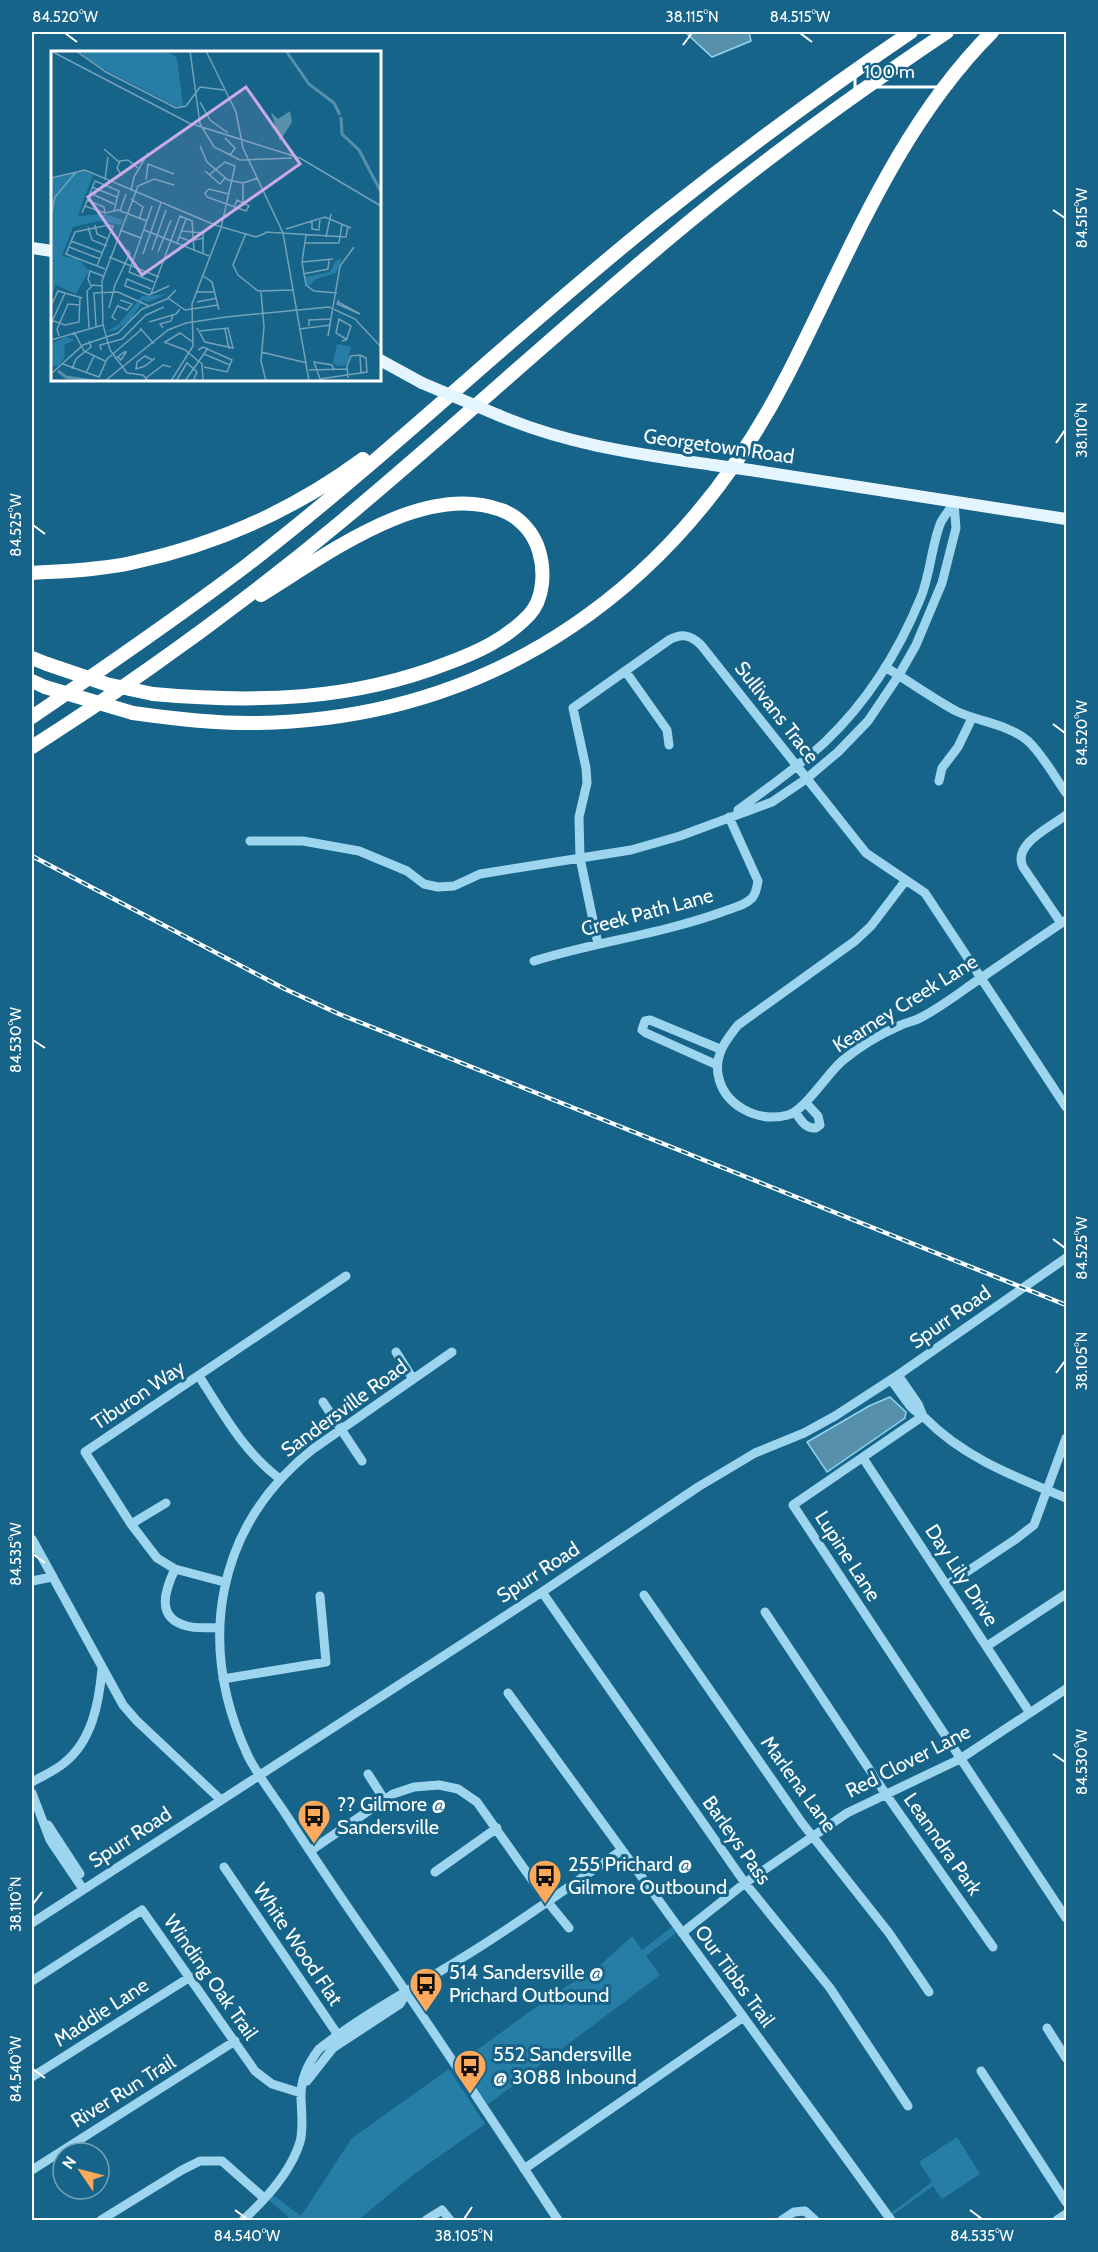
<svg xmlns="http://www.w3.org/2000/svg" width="1098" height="2252" viewBox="0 0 1098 2252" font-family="Cabin,sans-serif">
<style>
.green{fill:#267ea6}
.water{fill:#5790aa;stroke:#90d4f1;stroke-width:1.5}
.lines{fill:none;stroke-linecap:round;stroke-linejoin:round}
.minor{stroke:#9ed5ee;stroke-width:9}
.major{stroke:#e5f5ff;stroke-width:12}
.highway{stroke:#fff;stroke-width:14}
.rail-casing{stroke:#fff;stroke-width:4.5}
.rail{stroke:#166489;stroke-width:2;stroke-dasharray:7;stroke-linecap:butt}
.major-bridge{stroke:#e5f5ff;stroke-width:12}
.highway-bridge{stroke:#fff;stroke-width:14}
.ticks{fill:none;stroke:#fff;stroke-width:2}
.labels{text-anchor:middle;stroke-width:6;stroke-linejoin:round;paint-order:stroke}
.street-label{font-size:20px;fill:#fff;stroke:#166489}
.poi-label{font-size:20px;fill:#fff;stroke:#166489;text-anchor:start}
.inset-river{fill:none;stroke:#5790aa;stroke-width:3}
.inset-road{fill:none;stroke:#73a2b8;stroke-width:1.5}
.view{fill:#caabe5;fill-opacity:0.15;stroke:#caabe5;stroke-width:3}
.inset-edge{fill:none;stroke:#fff;stroke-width:3}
.neatline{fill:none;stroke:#fff;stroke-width:2}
.ticks-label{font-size:15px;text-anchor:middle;fill:#fff}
</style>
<rect width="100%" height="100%" fill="#166489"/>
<!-- green -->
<path class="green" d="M672,1927L676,1933L646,1956L660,1975L487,2105L459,2063L557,1992L596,1969L632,1936L642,1950Z
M449,2069L485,2124L413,2175L358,2220H292L269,2200L273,2195L301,2216L352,2138Z
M957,2137L980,2174L942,2199L933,2186L893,2215L891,2213L932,2182L919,2162Z"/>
<!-- water -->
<path class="water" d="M685,32H749L751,41L712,57Z
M890,1397L906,1412L905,1418L827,1472L807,1442L869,1406Z"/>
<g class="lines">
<!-- minor -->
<path class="minor" d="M885,667C909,681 932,698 956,711C979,722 1008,724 1028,741C1043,755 1054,776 1066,793
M626,672L667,730L669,745
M939,781L942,768L958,747L972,718
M738,810C768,788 798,767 825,742C867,702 899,651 921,597C930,575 932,543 941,522C945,515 950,509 954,503
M250,841H303L359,851L407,871L424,884L438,887L454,886L480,874L631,850L680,836L772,802L806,779L838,752L868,721L899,675L916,645L942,583L956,528L954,503
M906,880L871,926L855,941L738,1025C726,1040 715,1054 718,1074C723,1105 757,1123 788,1115C804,1111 827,1074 842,1061C860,1046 880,1034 901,1025C908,1022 915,1021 922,1017C941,1007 958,994 975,982C1006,961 1036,940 1066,920
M1061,923L1023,867C1012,844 1051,827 1066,815
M598,944L580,858L579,817L587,783L586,768L573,708L669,640C682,633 691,635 701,645L866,853L925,893L1066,1107
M534,961C596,942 661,934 722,912C731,908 745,906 752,898C756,894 757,887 758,881L729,817
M717,1065L646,1033L642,1030L645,1021L650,1020L720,1049
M795,1112C801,1120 805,1129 816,1128L820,1125L818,1116L806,1103
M396,1352L413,1379
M452,1352L313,1449C215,1527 196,1644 248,1756C258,1776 273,1795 285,1813C318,1864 352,1914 387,1964C445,2048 502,2135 558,2220
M898,1375L918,1404L923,1416
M199,1376C223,1414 244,1452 280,1479
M891,1380C898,1389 904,1398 911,1407C915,1411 920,1414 925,1418C964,1458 1016,1477 1066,1498
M323,1402L362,1461
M923,1416L793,1505L1066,1918
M863,1458L1030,1713
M131,1524L166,1503
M32,1539L123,1705L137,1721L221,1800
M175,1569C165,1590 155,1618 187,1626C196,1629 210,1627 220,1628
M32,1581L52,1577
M224,1582L175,1569L157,1558L131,1524L85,1452L346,1276
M947,1585L1016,1539L1034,1525L1066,1438
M542,1592L745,1883L830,1988L908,2106
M644,1595L802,1823L889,1933L929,1992
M765,1612L885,1793L993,1947
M987,1646L1066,1594
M223,1679L326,1662L320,1596
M508,1693L891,2220
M368,1774L384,1799
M32,1782C42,1776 55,1771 64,1763C92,1741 99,1703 102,1669
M32,1793L50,1840L83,1889
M48,1825L80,1874
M310,1851L393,1794L414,1787L439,1785L458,1789L477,1802L547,1901L569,1928
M224,1867L342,2041
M435,1872L497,1828
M32,1923L542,1592L698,1487L755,1453L804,1433L835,1416L898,1375L1066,1258
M682,1933L745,1883L847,1813L960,1759L1066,1689
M32,1981L142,1910L255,2071L272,2084L301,2093
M1047,2028L1066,2058
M981,2071L1066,2202
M32,2077L190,1977
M307,2081L333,2048L400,2004L407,1992
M524,2169L742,2018
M32,2170L235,2041
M101,2220L182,2170L200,2161H222L264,2198
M243,2220C265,2200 291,2171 300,2142C304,2127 301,2110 301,2095C301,2078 309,2062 319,2049C369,2010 425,1982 478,1948C527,1917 574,1883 622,1850
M426,2220L442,2210L450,2220
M782,2220L794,2212L805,2211L815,2220
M1057,2220L1066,2214"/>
<!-- major -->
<path class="major" d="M32,248L52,251
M380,360L422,383
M498,415C568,445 638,454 713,465
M750,470L1066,519"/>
<!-- highway -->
<path class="highway" d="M32,573C64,571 99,570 131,563C215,545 294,510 363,459
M32,658L47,664
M32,681L45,687
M153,694C255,703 351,701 448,663C478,652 506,639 529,615C544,599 545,571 539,551C534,533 519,516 501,510C422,481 325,556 261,595
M133,713C175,719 216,724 258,723C498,718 680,585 787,376C848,257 896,128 992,32
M32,717C104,668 177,618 247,565C389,455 518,330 658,218C740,153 824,91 911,32
M32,747C140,678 245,602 343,520C452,429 557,332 666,241C755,166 850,97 947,32"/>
<!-- rail casing -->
<g class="rail-casing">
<path id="rail" d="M32,856L285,989L339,1014L1066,1305"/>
</g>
<!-- rail -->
<use href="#rail" class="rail"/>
<!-- major-bridge -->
<path class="major-bridge" d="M422,383L498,415
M713,465L750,470"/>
<!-- highway-bridge -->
<path class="highway-bridge" d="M47,664L106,684L153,694
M45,687L133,713"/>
</g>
<!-- ticks -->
<path class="ticks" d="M65,33L77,42M800,33L812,42M683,45L692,33M1053,210L1065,218M1056,443L1065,430M33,525L45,534M1053,724L1065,733M33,1040L45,1048M1053,1239L1065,1248M1056,1373L1065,1361M33,1554L45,1563M1053,1754L1065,1762M33,1904L42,1892M33,2069L45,2078M235,2210L247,2219M970,2210L982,2219M464,2219L472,2207"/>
<!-- icons -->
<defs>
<g id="bus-pin" transform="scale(1.725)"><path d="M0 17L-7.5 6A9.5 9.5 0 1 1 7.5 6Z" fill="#ffa95b" stroke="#166489"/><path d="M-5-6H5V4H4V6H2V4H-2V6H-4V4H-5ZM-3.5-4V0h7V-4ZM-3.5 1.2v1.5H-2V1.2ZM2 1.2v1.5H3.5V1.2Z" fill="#111"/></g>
</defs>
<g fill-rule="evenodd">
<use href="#bus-pin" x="314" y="1816"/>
<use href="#bus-pin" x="545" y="1876"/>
<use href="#bus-pin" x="426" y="1984"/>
<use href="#bus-pin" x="470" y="2066"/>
</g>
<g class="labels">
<!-- street labels -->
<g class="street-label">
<text transform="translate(719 446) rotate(8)" y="7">Georgetown Road</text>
<text transform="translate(777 712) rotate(52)" y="7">Sullivans Trace</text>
<text transform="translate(647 912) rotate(-15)" y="7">Creek Path Lane</text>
<text transform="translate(905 1003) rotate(-32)" y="7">Kearney Creek Lane</text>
<text transform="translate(950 1317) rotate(-35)" y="7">Spurr Road</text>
<text transform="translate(138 1395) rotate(-34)" y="7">Tiburon Way</text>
<text transform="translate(344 1408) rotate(-36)" y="7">Sandersville Road</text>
<text transform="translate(848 1556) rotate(57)" y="7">Lupine Lane</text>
<text transform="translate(538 1572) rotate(-33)" y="7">Spurr Road</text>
<text transform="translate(962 1575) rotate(57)" y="7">Day Lily Drive</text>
<text transform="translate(908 1761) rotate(-27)" y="7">Red Clover Lane</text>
<text transform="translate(799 1784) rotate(54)" y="7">Marlena Lane</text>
<text transform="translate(130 1837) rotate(-33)" y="7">Spurr Road</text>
<text transform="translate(737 1840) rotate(55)" y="7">Barleys Pass</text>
<text transform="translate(943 1844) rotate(55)" y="7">Leanndra Park</text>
<text transform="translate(298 1944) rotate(56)" y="7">White Wood Flat</text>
<text transform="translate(735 1976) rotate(54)" y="7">Our Tibbs Trail</text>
<text transform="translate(211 1977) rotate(55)" y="7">Winding Oak Trail</text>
<text transform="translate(101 2012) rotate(-33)" y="7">Maddie Lane</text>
<text transform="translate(123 2091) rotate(-32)" y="7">River Run Trail</text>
</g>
<!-- poi labels -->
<g class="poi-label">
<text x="337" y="1811">?? Gilmore @<tspan x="337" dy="23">Sandersville</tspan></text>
<text x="568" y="1871">255 Prichard @<tspan x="568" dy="23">Gilmore Outbound</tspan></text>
<text x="449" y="1979">514 Sandersville @<tspan x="449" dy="23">Prichard Outbound</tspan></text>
<text x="493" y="2061">552 Sandersville<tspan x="493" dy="23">@ 3088 Inbound</tspan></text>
</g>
</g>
<!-- overview -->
<g transform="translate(51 51)">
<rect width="330" height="330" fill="#166489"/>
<path d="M27,0H116L126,7L132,55L126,56L45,14ZM33,119L42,124L27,165L54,163L72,169L70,174L48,170L22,176L11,205L27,208L38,220L25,243L5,234L0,245V128ZM291,208L285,222L265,228L257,236L254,226L279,221L285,209ZM117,243L97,251L92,249L80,269L65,279L54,281L67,274L91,245ZM15,286L24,289L13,294L14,305L8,315H0V292ZM286,293L300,296L296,314L286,315L282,311Z" fill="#267ea6"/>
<path d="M239,60L241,71L229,90L220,61L227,68Z" fill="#5790aa"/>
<path class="inset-river" d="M235,0L258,33L283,52L289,64M290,66L291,83L308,99L330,141M7,320L15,326L42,330"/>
<path class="inset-road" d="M0,0L138,72L249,107L330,155M25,0L55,21L125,57L135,55L149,36L173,39M139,0L149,73L163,96L189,109L241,107M155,0L185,61L192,97L232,182L258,330M149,51L159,69L177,82M149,95L156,111L177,129L192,132L207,127M53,98L68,111M174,102L180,103L184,97L174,87M154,120L169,133L174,127M71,125L66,117L69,110L77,109L87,117M0,127L34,119L164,174L205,186L215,182M54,129L57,106M95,129L97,113L123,123M41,136L66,146M80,140L83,126L97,102M39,142L63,153M178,143L158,138L154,142L156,146L195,160L198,155L186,149L183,156M80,148L92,156L88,168M36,149L53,156L54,162M192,151V131M34,155L54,162L67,159L96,170M101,155L78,221L103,231M69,160L75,143M31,162L44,130L68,140L63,160M0,165L4,146L25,121M141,169L143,199M261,169V178L268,179L269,167M44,174L46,183L57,188M37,176L41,189L56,195M235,178L274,166L300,177M69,179L90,187M93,179L158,205M131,180L152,182V203M214,181L295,186L297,175M195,182L182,214L187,224L207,240L242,239M255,184L251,211L255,234L263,240L286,242M128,186L139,190L153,187M275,186L280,163M20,190L52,202M126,192L135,168M253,192H288L291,173M18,196L49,208M101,199L115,159M107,201L120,169M92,203L110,152M58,206L108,226M251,211L282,208M46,215L62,175L58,174L24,181L15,203L54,218M252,223L277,218L278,209M151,224L161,231L168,259M40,235L37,228L39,220L52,225M100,238L76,228L74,235L98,244L118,235M145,241H164M210,241L213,276L210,310L215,330M100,243L129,165L141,170M117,247L134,259L167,254M146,251L166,247M287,251L309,263L286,253L288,249M0,255L7,240L31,247M67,255L76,259L81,253L69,249M58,257L64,234L79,202L76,199M0,269L14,274L28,271L29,247M65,269L61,266L67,254M98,271L125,263L129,258M0,273L14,242M45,275L43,242L67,241L98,255M258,275V269L280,268M38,277L36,240L42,234L51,235M89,277L103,293M112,277L109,273L120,270L122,264M146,277L154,291L182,297L177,277L149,280M174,278L178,298M248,278L280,274M23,281L33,300L54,310M8,285L6,278L17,253L29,254M277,285L289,215L303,196M0,289L52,274M291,290L295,289V288H296V287L300,275L288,268L285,282L295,288M113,291L134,299L151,313L152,330M114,291L129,282L143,292M50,299L49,294L71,288L95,264L113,256M147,299L152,296L181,309L176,321L153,316M210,301L256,312M153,303L179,314M309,304L310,322M64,308L73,301H75L70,309L67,306M101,309L94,305L86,311L85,318L94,315L104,307M12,313L48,326L56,308L90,279M21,318L25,308L40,296L38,290M258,319L296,318M283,319L281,314L263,311L269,328L316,321L315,307L309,304M35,322L43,305M0,323L32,294L67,282L91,258L116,248L125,239M95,327L112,314L120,316M297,327L296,315L300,305L309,304M54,330L117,279L135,272L175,266L278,256L304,268L330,296M97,330L92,324L76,322L59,299L52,274L51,230L87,135L103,128L123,134M120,330L142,295L141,253L170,177L184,115L174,111L158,124M125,330L136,312L146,321L142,330M134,330L157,297"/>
<path class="view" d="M195,36L249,113L91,224L37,146Z"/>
<rect width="330" height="330" class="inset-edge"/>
</g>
<!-- border -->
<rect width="1098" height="2252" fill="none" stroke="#166489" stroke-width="66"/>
<!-- north arrow -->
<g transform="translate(81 2171) rotate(305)"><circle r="28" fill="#166489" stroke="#73a2b8" stroke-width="1.5"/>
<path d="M0-4.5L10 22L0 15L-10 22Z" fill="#ffa95b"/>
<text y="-9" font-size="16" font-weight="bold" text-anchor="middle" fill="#ffffff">N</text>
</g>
<!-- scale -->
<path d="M855 78v9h96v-9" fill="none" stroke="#ffffff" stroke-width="3"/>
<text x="864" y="78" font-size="18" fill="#ffffff" stroke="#166489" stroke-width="4.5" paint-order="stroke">100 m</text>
<rect x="33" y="33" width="1032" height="2186" class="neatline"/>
<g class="ticks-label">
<text x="65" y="22">84.520°W</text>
<text x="692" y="22">38.115°N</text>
<text x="800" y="22">84.515°W</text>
<text transform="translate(1082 218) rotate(-90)" y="5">84.515°W</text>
<text transform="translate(1082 430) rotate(-90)" y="5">38.110°N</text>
<text transform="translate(16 525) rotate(-90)" y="5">84.525°W</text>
<text transform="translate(1082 733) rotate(-90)" y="5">84.520°W</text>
<text transform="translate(16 1040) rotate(-90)" y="5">84.530°W</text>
<text transform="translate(1082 1248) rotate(-90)" y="5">84.525°W</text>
<text transform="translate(1082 1361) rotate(-90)" y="5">38.105°N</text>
<text transform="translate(16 1554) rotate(-90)" y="5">84.535°W</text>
<text transform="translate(1082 1762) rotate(-90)" y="5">84.530°W</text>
<text transform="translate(16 1904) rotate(-90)" y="5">38.110°N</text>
<text transform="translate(16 2069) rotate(-90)" y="5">84.540°W</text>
<text x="247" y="2241">84.540°W</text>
<text x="464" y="2241">38.105°N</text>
<text x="982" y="2241">84.535°W</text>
</g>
</svg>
